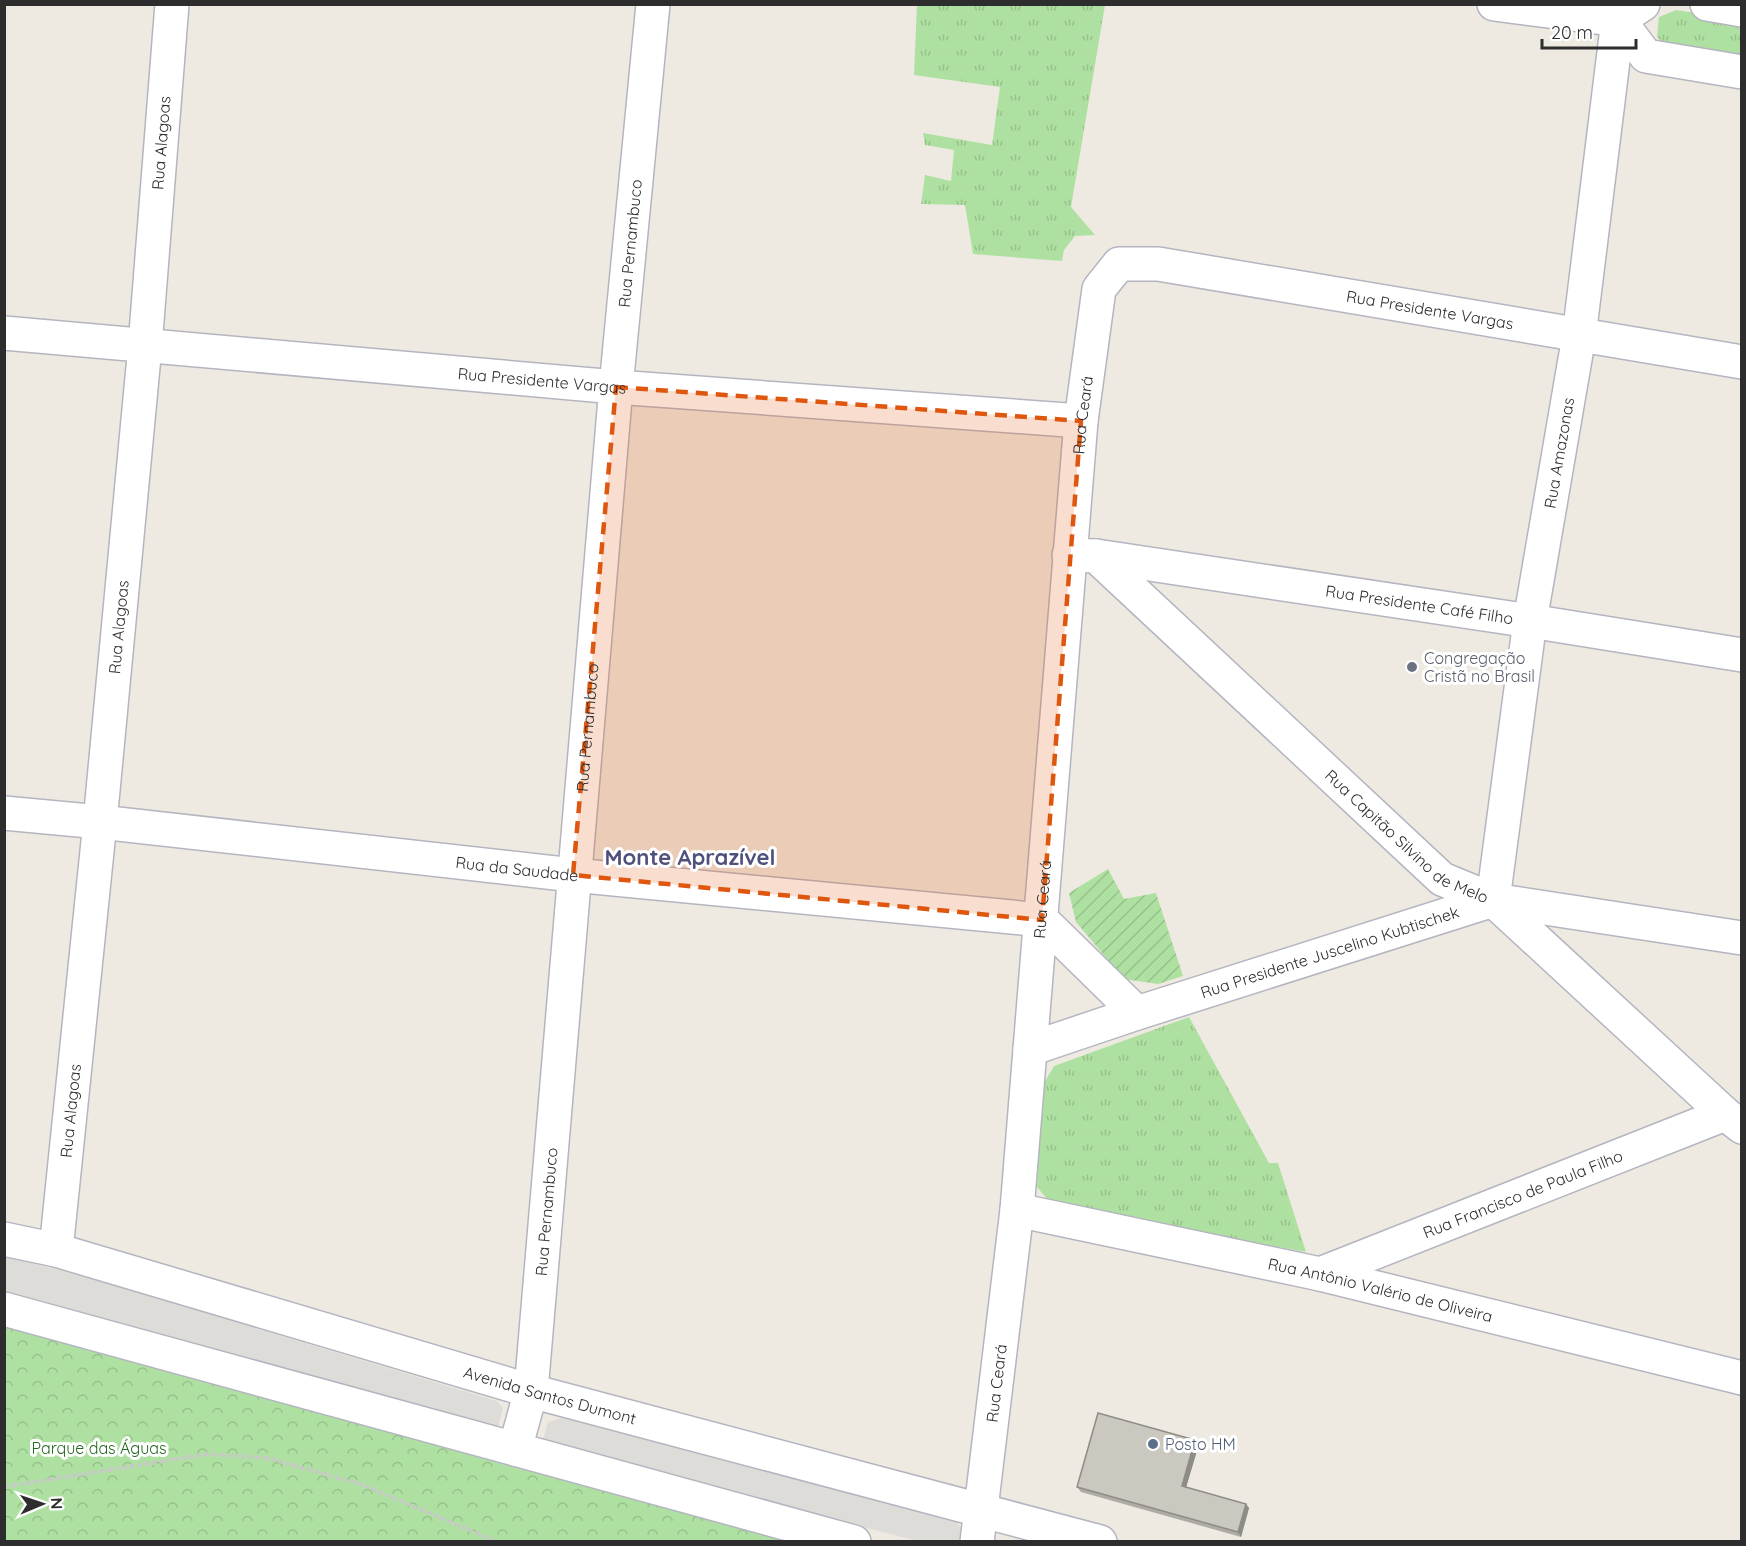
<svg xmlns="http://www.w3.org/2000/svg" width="1746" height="1546" viewBox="0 0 1746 1546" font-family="Quicksand,sans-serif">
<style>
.grass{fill:url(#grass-tufts)}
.park{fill:url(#park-crowns)}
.garden{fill:url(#garden-furrows)}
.plaza{fill:#dedcd8}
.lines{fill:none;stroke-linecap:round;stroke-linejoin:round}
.minor-casing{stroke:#b4b5c0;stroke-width:36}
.path{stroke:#c8c8c8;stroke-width:4;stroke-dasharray:4.5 3;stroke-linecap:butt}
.minor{stroke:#fff;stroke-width:33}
.wall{fill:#aeaca4}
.shaded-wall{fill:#8d8c86}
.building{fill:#cac8bf;stroke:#8d8c86;stroke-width:1.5}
.marked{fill:#df570e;fill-opacity:0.2;stroke:#df570e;stroke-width:4.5;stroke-dasharray:12 8;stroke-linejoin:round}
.worship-dot{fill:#6b7280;stroke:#fff;stroke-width:2}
.service-dot{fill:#5c6f8a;stroke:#fff;stroke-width:2}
.labels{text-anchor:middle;stroke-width:6;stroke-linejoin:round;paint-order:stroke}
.street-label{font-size:16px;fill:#2d2d2d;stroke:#fff}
.worship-label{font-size:16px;fill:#5b616d;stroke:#fff;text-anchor:start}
.service-label{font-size:16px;fill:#4e5e75;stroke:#fff;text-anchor:start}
.park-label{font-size:16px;fill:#24691f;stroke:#fff}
.district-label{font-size:22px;font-weight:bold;fill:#4f517c;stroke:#fff}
</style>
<defs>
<pattern id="grass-tufts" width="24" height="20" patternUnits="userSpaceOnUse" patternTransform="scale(1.5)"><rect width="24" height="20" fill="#aee1a1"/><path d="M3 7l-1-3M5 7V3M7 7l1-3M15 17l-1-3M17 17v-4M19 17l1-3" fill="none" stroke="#96c18b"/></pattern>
<pattern id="park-crowns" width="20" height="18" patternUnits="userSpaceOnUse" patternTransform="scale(1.5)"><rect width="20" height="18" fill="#aee1a1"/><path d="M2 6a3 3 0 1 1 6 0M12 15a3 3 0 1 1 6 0" fill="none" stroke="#96c18b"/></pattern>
<pattern id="garden-furrows" width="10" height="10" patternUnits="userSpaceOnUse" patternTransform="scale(1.5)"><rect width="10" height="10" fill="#aee1a1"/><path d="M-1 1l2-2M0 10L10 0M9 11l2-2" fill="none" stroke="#96c18b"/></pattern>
</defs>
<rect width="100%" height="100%" fill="#eeeae1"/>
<!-- grass -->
<path class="grass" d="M917,4L1105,5L1071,207L1095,235L1075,236L1064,250L1062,261L973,254L965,205L921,204L925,175L951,181L954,150L925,145L923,133L992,145L1000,87L914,75Z
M1676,10L1741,20V59L1669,48L1657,37L1659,17Z
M1189,1017L1269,1163H1278L1306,1252L1053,1206L1037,1187L1041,1088L1054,1066Z"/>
<!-- park -->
<path class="park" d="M4,1324L506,1465L789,1541H5Z"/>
<!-- garden -->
<path class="garden" d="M1108,869L1124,899L1156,893L1183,976L1158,984L1124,979L1076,922L1069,893Z"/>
<!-- plaza -->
<path class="plaza" d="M4,1256L82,1276L497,1401L503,1408L498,1427L487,1428L5,1293Z
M562,1418L951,1515L962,1529L959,1541H918L548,1447L543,1440L548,1422Z"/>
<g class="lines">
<!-- minor casing -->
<g class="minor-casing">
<g id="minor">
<path d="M1494,4L1619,20L1643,4"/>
<path d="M1707,4L1742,10"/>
<path d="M1619,20L1646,56L1742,72"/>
<path id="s1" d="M4,333L616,387L1081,421"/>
<path id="s2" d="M1069,555L1096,556L1442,879L1493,900L1725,1114L1742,1127"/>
<path id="s3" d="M1096,556L1530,621L1742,655"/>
<path id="s4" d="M4,813L100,822L573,875L1042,920L1137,1013"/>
<path id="s5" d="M1493,900L1530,621L1579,336L1620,4"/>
<path id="s6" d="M1030,1049L1137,1013L1493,900L1742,938"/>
<path id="s7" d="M1017,1210L1320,1274L1742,1378"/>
<path id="s8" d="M4,1239L56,1250L531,1391L1100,1542"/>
<path id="s9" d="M56,1250L100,822L145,346L172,4"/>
<path id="s10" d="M1320,1274L1725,1114"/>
<path d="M4,1309L854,1542"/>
<path id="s11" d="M515,1449L531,1391L616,387L653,4"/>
<path id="s12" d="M977,1542L1017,1210L1081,421L1099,289L1119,264H1158L1742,362"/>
</g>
</g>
<!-- path -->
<path class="path" d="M4,1487L207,1454L268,1458L363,1485L498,1542"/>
<!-- minor -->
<use href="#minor" class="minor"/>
</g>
<!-- wall -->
<path class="wall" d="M1195,1440L1199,1444L1186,1487L1246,1504L1249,1508L1241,1537L1081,1492L1077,1487Z"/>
<!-- shaded-wall -->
<path class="shaded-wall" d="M1195,1440L1199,1444L1185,1491L1182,1486Z
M1246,1504L1249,1508L1241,1537L1238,1532Z"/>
<!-- building -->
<path class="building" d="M1098,1413L1195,1440L1182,1486L1246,1504L1238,1532L1077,1487Z"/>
<!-- marked area -->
<path class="marked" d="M616,387L1081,421L1042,920L573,875Z"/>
<!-- markers -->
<circle class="worship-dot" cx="1412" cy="667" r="6"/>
<circle class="service-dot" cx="1153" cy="1444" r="6"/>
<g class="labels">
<!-- street labels -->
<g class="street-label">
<text dy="6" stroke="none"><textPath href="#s9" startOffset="1112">Rua Alagoas</textPath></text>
<text dy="6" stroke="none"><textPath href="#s11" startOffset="1212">Rua Pernambuco</textPath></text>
<text dy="6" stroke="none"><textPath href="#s12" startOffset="1606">Rua Presidente Vargas</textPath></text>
<text dy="6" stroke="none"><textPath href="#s1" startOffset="540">Rua Presidente Vargas</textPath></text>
<text dy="6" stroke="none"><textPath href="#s12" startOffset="1132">Rua Ceará</textPath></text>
<text dy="6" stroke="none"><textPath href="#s5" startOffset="452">Rua Amazonas</textPath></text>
<text dy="6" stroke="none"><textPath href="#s3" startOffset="327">Rua Presidente Café Filho</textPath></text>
<text dy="6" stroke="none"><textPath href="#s9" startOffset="626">Rua Alagoas</textPath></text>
<text dy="6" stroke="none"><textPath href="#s11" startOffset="726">Rua Pernambuco</textPath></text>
<text dy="6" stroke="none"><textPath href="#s2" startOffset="447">Rua Capitão Silvino de Melo</textPath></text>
<text dy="6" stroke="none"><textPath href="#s4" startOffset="516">Rua da Saudade</textPath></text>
<text dy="6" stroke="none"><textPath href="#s12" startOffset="646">Rua Ceará</textPath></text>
<text dy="6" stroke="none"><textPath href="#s6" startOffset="315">Rua Presidente Juscelino Kubtischek</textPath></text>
<text dy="6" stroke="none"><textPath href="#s9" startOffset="140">Rua Alagoas</textPath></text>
<text dy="6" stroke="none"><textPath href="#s10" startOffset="218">Rua Francisco de Paula Filho</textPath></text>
<text dy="6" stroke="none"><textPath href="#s11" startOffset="240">Rua Pernambuco</textPath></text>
<text dy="6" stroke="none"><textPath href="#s7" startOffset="372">Rua Antônio Valério de Oliveira</textPath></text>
<text dy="6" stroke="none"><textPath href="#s12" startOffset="160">Rua Ceará</textPath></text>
<text dy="6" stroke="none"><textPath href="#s8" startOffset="568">Avenida Santos Dumont</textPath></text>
</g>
<!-- worship labels -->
<g class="worship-label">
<text x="1424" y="664">Congregação<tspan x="1424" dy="18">Cristã no Brasil</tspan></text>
</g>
<!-- service labels -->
<g class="service-label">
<text x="1165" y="1450">Posto HM</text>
</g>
<!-- park labels -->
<g class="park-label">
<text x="99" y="1454">Parque das Águas</text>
</g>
<!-- district labels -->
<g class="district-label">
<text x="690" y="865">Monte Aprazível</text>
</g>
</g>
<!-- border -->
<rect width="1746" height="1546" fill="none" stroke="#2d2d2d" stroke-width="12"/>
<!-- north arrow -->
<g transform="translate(42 1504) rotate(88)" stroke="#ffffff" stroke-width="4.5" paint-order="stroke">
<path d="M0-4.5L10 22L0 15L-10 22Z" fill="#2d2d2d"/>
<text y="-9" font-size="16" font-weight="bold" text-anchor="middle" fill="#2d2d2d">N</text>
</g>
<!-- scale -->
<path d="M1542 39v9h94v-9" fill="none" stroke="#2d2d2d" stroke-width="3"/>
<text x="1551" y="39" font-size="18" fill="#2d2d2d" stroke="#ffffff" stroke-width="4.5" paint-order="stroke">20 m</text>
</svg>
